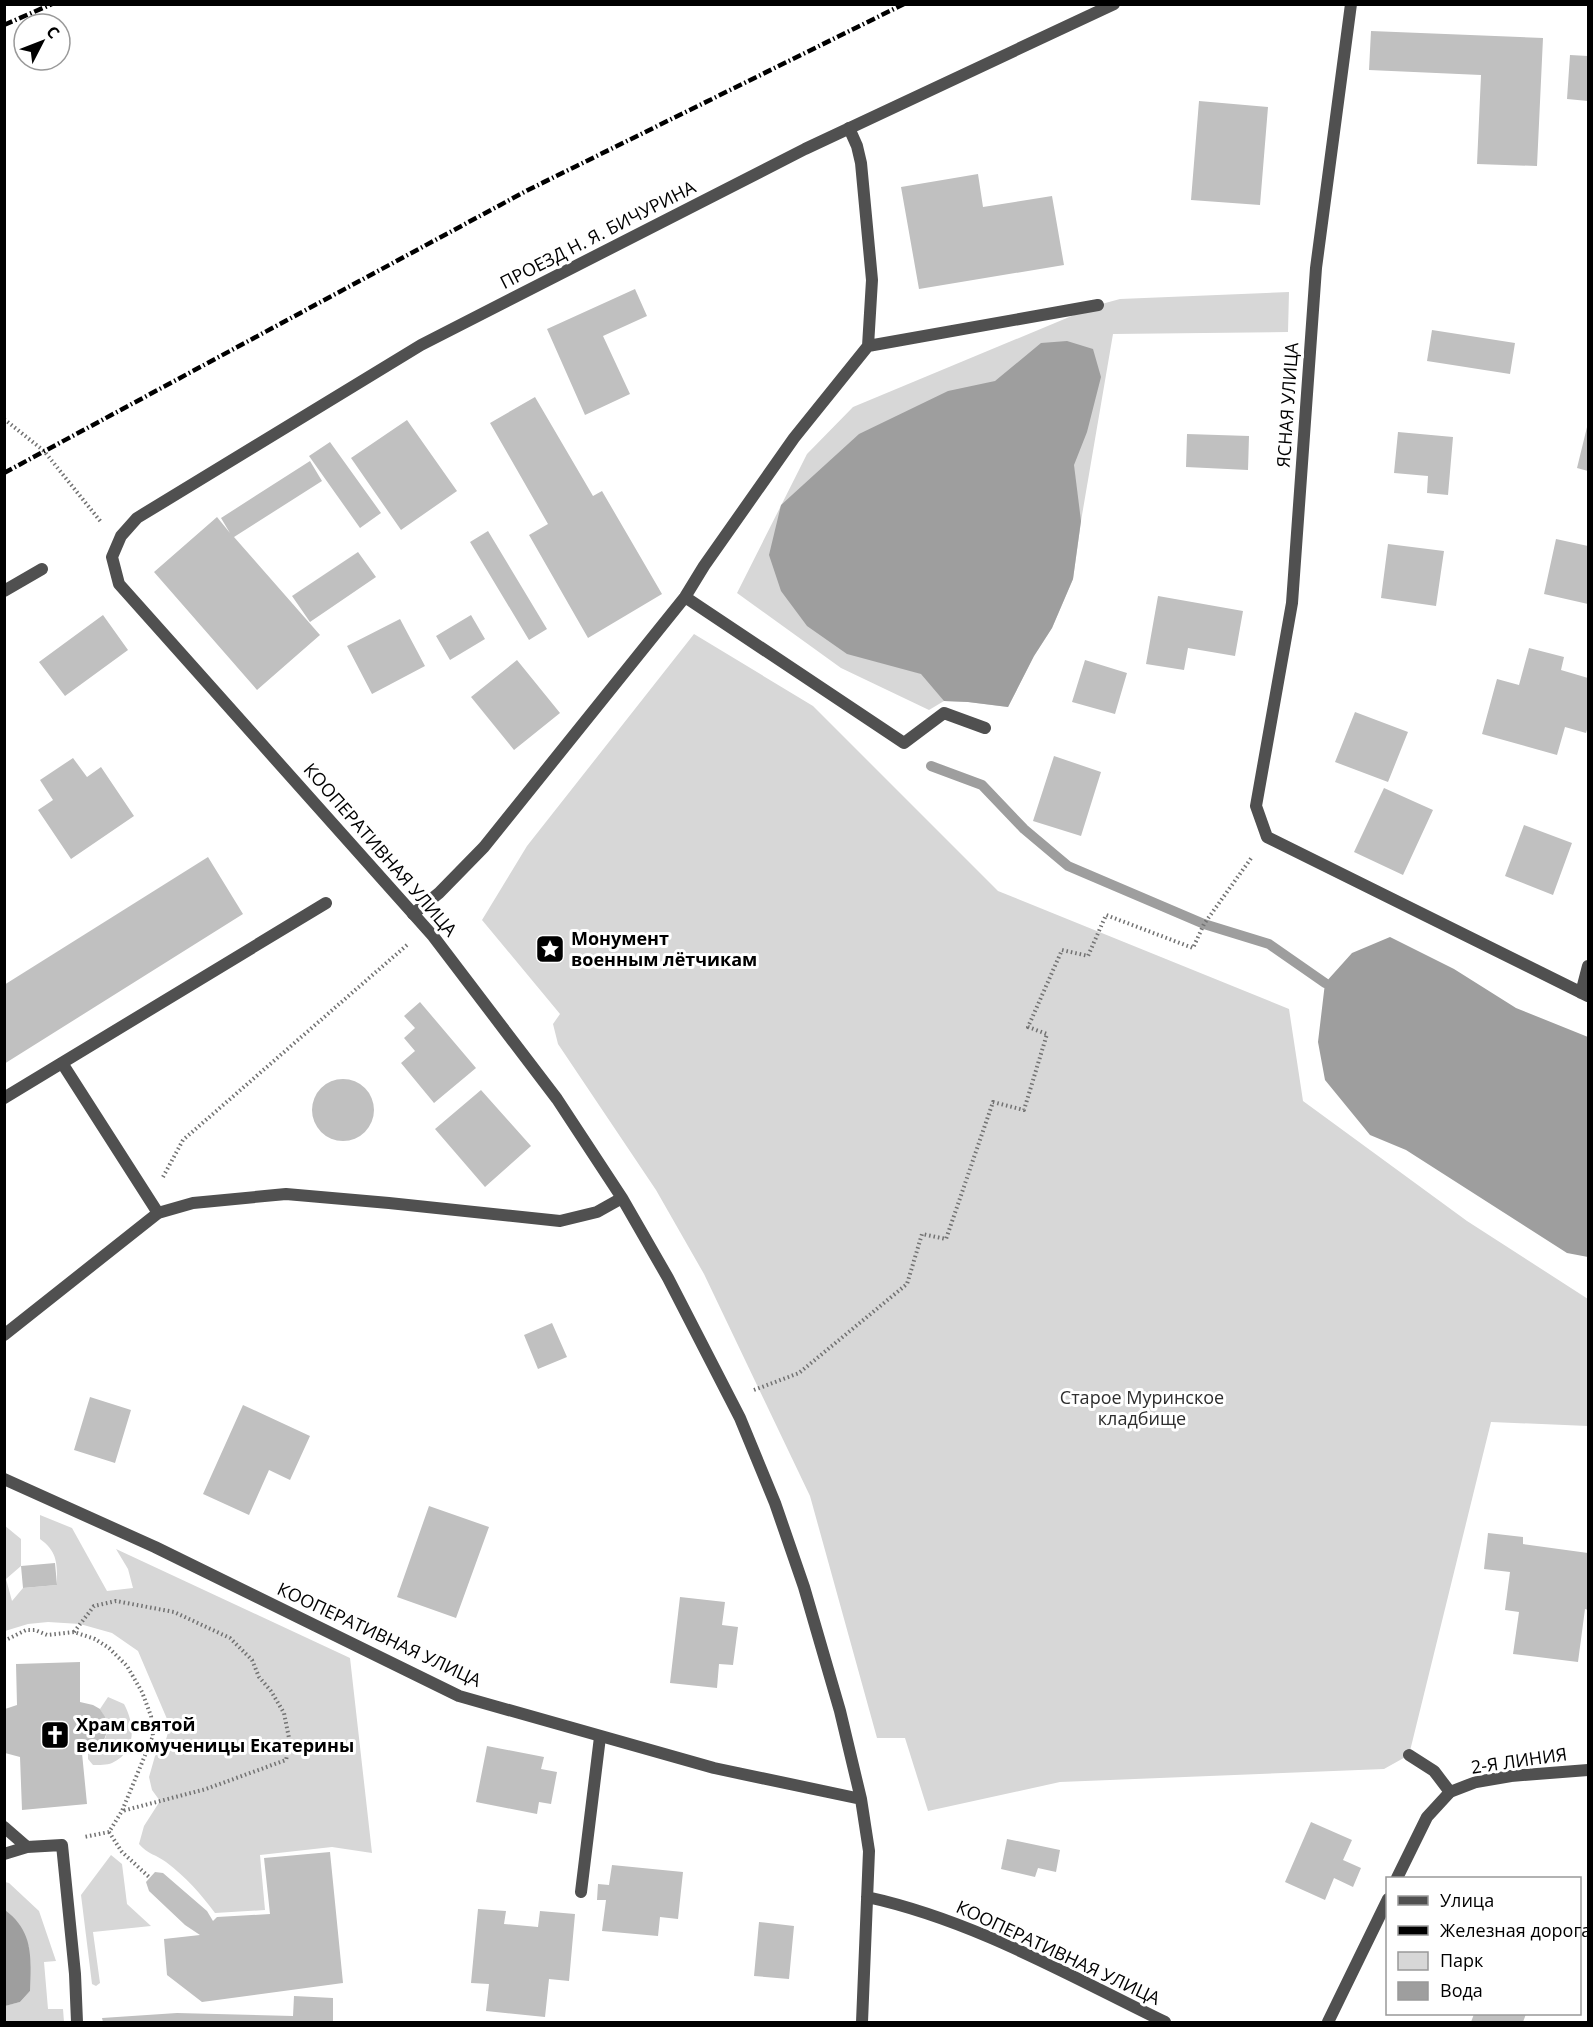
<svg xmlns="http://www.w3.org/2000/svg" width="1593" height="2027" viewBox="0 0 1593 2027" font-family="'Open Sans',sans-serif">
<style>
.green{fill:#d7d7d7}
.water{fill:#9e9e9e}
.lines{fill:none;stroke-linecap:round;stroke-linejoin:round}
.stream{stroke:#9e9e9e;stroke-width:10}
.building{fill:#c0c0c0}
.path{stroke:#727272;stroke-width:4;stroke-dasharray:1.5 3;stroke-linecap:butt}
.lane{stroke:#505050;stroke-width:12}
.street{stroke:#505050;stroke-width:12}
.rail{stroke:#000;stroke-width:4.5;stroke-dasharray:9 3 1.5 3;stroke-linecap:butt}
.labels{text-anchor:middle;stroke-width:6;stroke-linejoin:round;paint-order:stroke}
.street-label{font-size:18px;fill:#000;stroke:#fff}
.poi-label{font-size:18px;font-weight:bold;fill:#000;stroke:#fff;text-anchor:start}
.park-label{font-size:18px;fill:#2e2e2e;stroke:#fff}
</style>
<rect width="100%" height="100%" fill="#fff"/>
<!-- green -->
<path class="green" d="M1289,292L1288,332L1113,334L1081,521L1073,579L1052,628L1034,656L1008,707L968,702L944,701L929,710L841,668L737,593L807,454L853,407L1098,305L1120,299Z
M694,634L813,706L998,891L1289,1009L1303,1101L1467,1221L1588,1299V1426L1491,1422L1409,1755L1384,1769L1060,1782L928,1811L905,1738H877L810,1496L704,1274L656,1190L558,1044L553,1024L560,1014L482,920L527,846Z
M40,1515L72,1528L107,1591L133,1588L128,1569L116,1549L350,1658L372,1853L332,1847L260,1855L265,1910L215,1913C201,1894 186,1877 166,1862C157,1855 147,1854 139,1844L144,1826L160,1801L152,1790L149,1777L155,1756L164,1746L170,1726L138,1651L112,1633L80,1624L48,1622L28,1624L5,1631L4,1525L21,1539V1566L6,1579L12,1601L23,1588L57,1585C57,1564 58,1552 40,1539Z
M108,1697L124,1704C135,1724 137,1752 112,1763C107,1765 99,1765 93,1765L88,1759V1752C110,1744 111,1728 100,1709Z
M111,1855L122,1864L127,1904L151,1926L93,1932L100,1983L96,1986L92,1984L81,1895Z
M5,1882L9,1883L39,1911L56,1961L44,1962L48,2009H63L64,2022H5L4,2006L20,2002L30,1991L29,1947L5,1910Z"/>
<!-- water -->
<path class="water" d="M1067,341L1093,349L1101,377L1087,432L1074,465L1081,521L1073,579L1052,628L1034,656L1008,707L968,702L944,701L921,674L847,654L807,626L781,591L769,555L781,505L859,434L948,391L995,381L1041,343Z
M1390,937L1454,969L1516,1008L1588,1037V1257L1567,1253L1406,1150L1370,1135L1325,1080L1318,1042L1325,983L1352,953Z
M5,1910C34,1932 31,1957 30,1991L20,2002L5,2006Z"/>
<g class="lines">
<!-- stream -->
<path class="stream" d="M931,766L982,785L1024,829L1068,866L1204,924L1269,944L1325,983"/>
</g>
<!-- building -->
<path class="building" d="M1371,31L1543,38L1537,166L1477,164L1481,75L1369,70Z
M1570,55L1588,56V101L1567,99Z
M1199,101L1268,107L1260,205L1191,200Z
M978,174L983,207L1052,196L1064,265L919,289L901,187Z
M635,289L647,316L603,336L630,394L585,415L547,329Z
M1432,330L1515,343L1510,374L1427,361Z
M535,397L593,496L602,491L662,594L588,638L529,535L548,524L490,423Z
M407,420L457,491L401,530L351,458Z
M1588,423V471L1577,468Z
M1398,432L1453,437L1448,495L1427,493L1428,476L1394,473Z
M1187,434L1249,436L1248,470L1186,467Z
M330,442L381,513L360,528L309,456Z
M310,461L322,481L234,537L320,635L257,690L154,572L217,517L230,533L221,518Z
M488,531L547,629L529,640L470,542Z
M1556,539L1588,546V604L1544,594Z
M1388,544L1444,551L1436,606L1381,598Z
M358,552L376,577L310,622L292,596Z
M1158,596L1243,611L1235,656L1188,648L1184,670L1146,664Z
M103,615L128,650L65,696L39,662Z
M471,615L485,639L450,660L436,636Z
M400,619L425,666L372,694L347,646Z
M1529,648L1564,657L1561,670L1588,678V726L1586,733L1565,727L1557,755L1482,734L1497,679L1519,685Z
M517,660L560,713L514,750L471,697Z
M1085,660L1127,673L1115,714L1072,702Z
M1355,712L1408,732L1388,782L1335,762Z
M1054,756L1101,772L1081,836L1033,821Z
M73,758L87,777L101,767L134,816L71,859L38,810L53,800L40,780Z
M1384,788L1433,810L1403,875L1354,852Z
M1524,825L1572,843L1553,895L1505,876Z
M208,857L243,914L4,1064V985Z
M420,1002L476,1068L434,1103L401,1063L415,1051L404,1038L415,1028L404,1016Z
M312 1110a31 31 0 1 1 62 0a31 31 0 1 1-62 0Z
M481,1090L531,1146L485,1187L435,1129Z
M552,1323L567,1357L538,1369L524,1335Z
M90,1397L131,1410L115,1463L74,1450Z
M243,1405L310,1436L290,1480L269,1470L249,1515L203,1494Z
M429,1506L489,1527L456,1618L397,1597Z
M1488,1533L1523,1537V1544L1588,1553V1610L1585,1609L1578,1662L1513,1654L1519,1612L1505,1610L1510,1572L1484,1569Z
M55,1563L57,1585L23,1588L21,1566Z
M680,1597L725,1602L722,1625L738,1627L733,1665L719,1664L717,1688L670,1683Z
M80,1662V1702L93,1705L100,1709L105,1717L107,1732L102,1745L96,1749L82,1753L87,1804L22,1810L20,1757L5,1753V1709L17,1705L16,1664Z
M487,1746L544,1757L541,1769L557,1772L551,1804L539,1802L537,1814L476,1802Z
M1311,1822L1352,1840L1343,1860L1361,1868L1353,1887L1334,1878L1325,1900L1285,1882Z
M1007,1839L1060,1850L1056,1872L1038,1868L1035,1877L1001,1869Z
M330,1852L343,1983L202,2002L167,1975L164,1939L200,1935L185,1925L149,1891L146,1882L155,1872L163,1873L207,1911L213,1921L217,1917L270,1914L264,1858Z
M612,1865L683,1872L678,1919L660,1917L658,1936L602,1931L606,1900H597L598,1884L609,1885Z
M478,1909L506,1911L504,1924L538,1927L540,1911L575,1914L569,1981L549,1979L545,2017L486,2011L489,1984L471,1983Z
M759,1922L794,1926L789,1979L754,1976Z
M294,1996L333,1998V2022H103L102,2018L177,2013L293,2016Z
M1474,2014H1526L1523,2022H1471Z"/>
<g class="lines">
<!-- path -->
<path class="path" d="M4,419L44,451L101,522
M163,1177L183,1140L407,945
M754,1390L799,1373L907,1284L922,1234L946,1239L993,1102L1024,1110L1047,1034L1028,1027L1062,950L1088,956L1106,915L1193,948L1204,924L1252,857
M74,1632L94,1606L116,1601L174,1612L230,1638L252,1660L259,1677L271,1691L284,1713L290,1743L286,1760L206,1789L122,1811
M4,1641L26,1630H35L47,1635L74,1632L95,1639L109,1648L127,1666L142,1692L151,1716L153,1736L122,1811L109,1832L84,1837
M109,1832L122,1852L149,1877"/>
<!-- lane -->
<path class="lane" d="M868,346L1098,305
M4,591L42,569
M685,597L904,743L944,713L985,728
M413,914L439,893L484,847L685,597L704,566L794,438L868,346L872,280L861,163L857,146L849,128
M62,1063L158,1213
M4,1098L326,903
M1409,1755L1434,1771L1450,1792
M4,1827L27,1847L62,1845L75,1974L77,2022
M4,1854L27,1847
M581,1892L600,1737"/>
<!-- street -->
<path class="street" d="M1351,4L1316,268L1292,603L1256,806L1267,837L1588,996
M1581,993L1588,966
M4,1335L158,1213L193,1203L286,1194L389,1203L560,1221L597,1212L622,1198
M4,1479L155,1547L459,1696L714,1768L861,1799
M1397,1878L1427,1817L1450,1792L1476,1782L1511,1776L1588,1770
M867,1897C973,1920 1068,1975 1165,2022
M862,2022L869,1851L861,1799L840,1711L804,1587L775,1503L740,1418L668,1278L622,1198L557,1099L433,936L119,584L112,557L121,536L137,518L421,345L805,149L1114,4
M1328,2022L1388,1899"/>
<!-- rail -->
<path class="rail" d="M4,25L52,4
M4,473L528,190L904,4"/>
</g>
<!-- icons -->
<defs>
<g id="sight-square" transform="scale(1.5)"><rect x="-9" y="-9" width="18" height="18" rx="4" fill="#000" stroke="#fff"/><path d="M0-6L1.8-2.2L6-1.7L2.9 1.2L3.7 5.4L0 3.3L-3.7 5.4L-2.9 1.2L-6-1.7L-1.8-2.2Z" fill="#fff"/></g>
<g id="church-square" transform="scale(1.5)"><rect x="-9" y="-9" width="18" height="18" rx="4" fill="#000" stroke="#fff"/><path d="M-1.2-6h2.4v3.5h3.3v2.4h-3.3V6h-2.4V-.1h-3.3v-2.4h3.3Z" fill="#fff"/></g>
</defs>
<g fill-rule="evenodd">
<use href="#sight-square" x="550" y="949"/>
<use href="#church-square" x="55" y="1735"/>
</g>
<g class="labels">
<!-- street labels -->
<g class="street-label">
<text transform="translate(598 235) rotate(-27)" y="6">ПРОЕЗД Н. Я. БИЧУРИНА</text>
<text transform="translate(1288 405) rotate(-86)" y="6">ЯСНАЯ УЛИЦА</text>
<text transform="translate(380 850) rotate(49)" y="6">КООПЕРАТИВНАЯ УЛИЦА</text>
<text transform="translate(379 1635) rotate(25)" y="6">КООПЕРАТИВНАЯ УЛИЦА</text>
<text transform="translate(1519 1761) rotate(-8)" y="6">2-Я ЛИНИЯ</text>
<text transform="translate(1058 1953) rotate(25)" y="6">КООПЕРАТИВНАЯ УЛИЦА</text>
</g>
<!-- poi labels -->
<g class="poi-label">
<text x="571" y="945">Монумент<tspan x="571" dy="21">военным лётчикам</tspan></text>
<text x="76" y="1731">Храм святой<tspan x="76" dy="21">великомученицы Екатерины</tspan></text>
</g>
<!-- park labels -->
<g class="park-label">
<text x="1142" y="1404">Старое Муринское<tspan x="1142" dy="21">кладбище</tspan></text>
</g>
</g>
<!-- border -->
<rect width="1593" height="2027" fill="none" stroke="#000000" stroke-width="12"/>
<!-- legend -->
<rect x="1386" y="1877" width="195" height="138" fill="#ffffff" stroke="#999999" stroke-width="1.5"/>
<rect x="1398" y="1896" width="30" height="9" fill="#505050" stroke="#999999" stroke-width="1.5"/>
<text x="1440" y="1907" font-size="18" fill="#000000">Улица</text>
<rect x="1398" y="1926" width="30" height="9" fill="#000000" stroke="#999999" stroke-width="1.5"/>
<text x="1440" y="1937" font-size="18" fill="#000000">Железная дорога</text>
<rect x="1398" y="1952" width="30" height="18" fill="#d7d7d7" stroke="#999999" stroke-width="1.5"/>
<text x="1440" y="1967" font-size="18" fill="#000000">Парк</text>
<rect x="1398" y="1982" width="30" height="18" fill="#9e9e9e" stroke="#999999" stroke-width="1.5"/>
<text x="1440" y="1997" font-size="18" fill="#000000">Вода</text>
<!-- north arrow -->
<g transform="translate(42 42) rotate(48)"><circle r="28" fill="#ffffff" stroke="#999999" stroke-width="1.5"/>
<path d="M0-4.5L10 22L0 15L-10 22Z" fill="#000000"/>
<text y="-9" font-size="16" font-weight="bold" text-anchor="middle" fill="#000000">С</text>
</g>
</svg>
